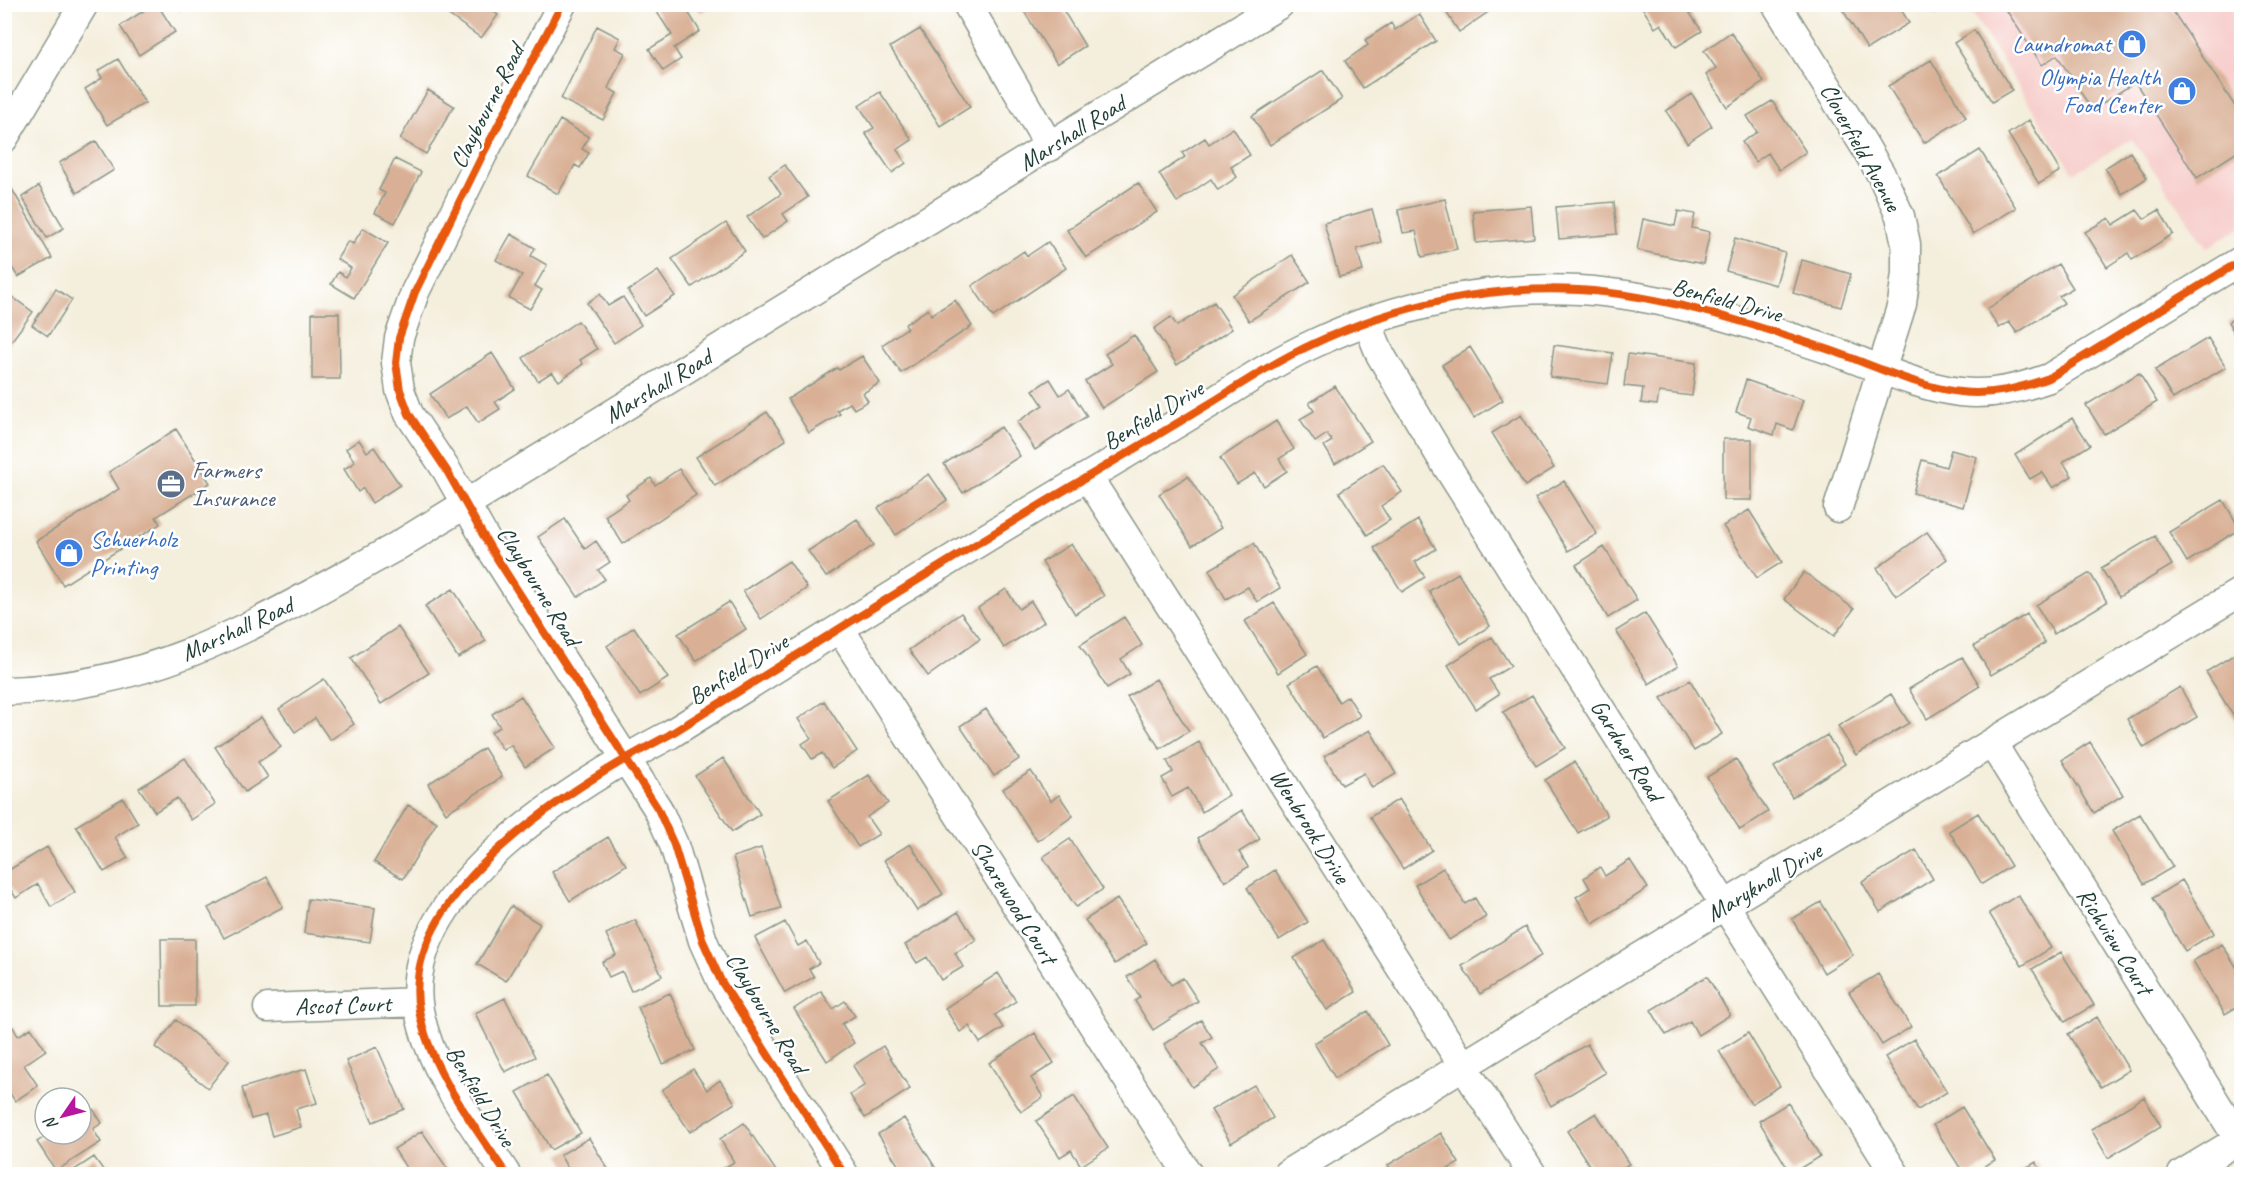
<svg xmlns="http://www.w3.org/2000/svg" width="2246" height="1179" viewBox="0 0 2246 1179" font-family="Caveat,sans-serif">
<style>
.built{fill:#f7d0ce}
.building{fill:#d9b095}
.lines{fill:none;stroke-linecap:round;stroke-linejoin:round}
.minor-casing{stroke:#8a9688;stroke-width:31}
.minor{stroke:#fff;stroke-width:28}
.cycleway-casing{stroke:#fff;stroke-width:11}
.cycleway{stroke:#e8590c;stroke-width:8}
.labels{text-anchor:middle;stroke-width:5;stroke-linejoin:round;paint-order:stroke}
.shop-label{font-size:24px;fill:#366cbe;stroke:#fff;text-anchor:end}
.street-label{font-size:24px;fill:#1f3d34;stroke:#fff}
.service-label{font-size:24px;fill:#4e5e75;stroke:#fff;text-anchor:start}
</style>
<rect width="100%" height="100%" fill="#fff"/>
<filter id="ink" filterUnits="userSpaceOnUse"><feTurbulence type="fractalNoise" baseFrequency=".0167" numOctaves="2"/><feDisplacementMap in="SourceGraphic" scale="12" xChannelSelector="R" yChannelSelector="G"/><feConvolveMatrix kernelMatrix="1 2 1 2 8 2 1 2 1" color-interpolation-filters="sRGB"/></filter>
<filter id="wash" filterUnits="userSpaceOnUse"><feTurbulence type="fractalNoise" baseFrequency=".008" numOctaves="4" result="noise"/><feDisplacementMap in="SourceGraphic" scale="24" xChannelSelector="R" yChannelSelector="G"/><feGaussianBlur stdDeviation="1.35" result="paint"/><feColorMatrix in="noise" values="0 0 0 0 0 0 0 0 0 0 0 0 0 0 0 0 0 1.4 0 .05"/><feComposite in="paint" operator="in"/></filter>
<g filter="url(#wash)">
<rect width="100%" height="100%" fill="#f4eedc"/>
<!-- built -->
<path class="built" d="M1967,5H2241V227L2207,248L2132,139L2073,173Z"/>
<g id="blocks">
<!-- building -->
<path class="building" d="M154,4H157L175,32L139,55L120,26Z
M176,4H191L181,11Z
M452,4H483L498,15L481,38L446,13Z
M656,4H683L700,31L674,48L681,59L663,71L649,49L672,35L653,6Z
M1441,4H1500L1459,32Z
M1640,4H1700L1689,12L1702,31L1676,47L1661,24L1655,28Z
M1839,4H1898L1909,23L1867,49Z
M1930,4H1949L1935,13Z
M696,5H712L701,12Z
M1020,5H1060L1085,46L1057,64Z
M2003,5H2169L2242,117V149L2197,178L2135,82L2092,110L2057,55L2042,65Z
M1419,14L1436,41L1363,88L1345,61L1368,45L1365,40L1391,23L1395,30Z
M597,26L620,38L615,48L625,53L608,88L617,93L603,120L561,99Z
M920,29L970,107L940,126L890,47Z
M1974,30L2012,90L1992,102L1954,43Z
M1731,32L1764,82L1727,107L1706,75L1716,68L1704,51Z
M118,59L145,103L107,125L85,89L102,78L98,71Z
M1931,60L1966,117L1924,143L1888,86Z
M1323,70L1342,99L1270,145L1252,116Z
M428,90L454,106L426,154L400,139Z
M880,92L912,140L897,150L906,163L892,173L865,133L874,128L859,106Z
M1692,94L1712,126L1687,143L1666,111Z
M1772,101L1806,152L1779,170L1768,153L1755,162L1742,142L1757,132L1747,116Z
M560,120L589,137L582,149L589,153L580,168L575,165L558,194L528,176Z
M2029,120L2060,171L2039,184L2008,134Z
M1233,128L1250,155L1231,167L1237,177L1218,190L1211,179L1177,202L1159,174L1185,157L1182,153L1205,138L1209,144Z
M96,141L114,170L77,193L59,163Z
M1980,150L2016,208L1973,234L1938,176Z
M2130,152L2147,178L2122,194L2105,168Z
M395,159L421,172L395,223L375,213L385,193L379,190Z
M785,165L808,197L783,214L788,221L762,239L747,217L781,194L769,176Z
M1138,183L1157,212L1086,258L1067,230Z
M9,184L52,258L18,277L4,255V187Z
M39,186L64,228L47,238L22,197Z
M1445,199L1457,249L1422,257L1416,231L1403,233L1398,210Z
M1614,202L1617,234L1559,239L1556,207Z
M1531,206L1534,238L1476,243L1473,211Z
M1372,209L1381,242L1357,249L1363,271L1339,277L1324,223Z
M2137,210L2144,219L2159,210L2173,234L2132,260L2128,253L2107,267L2085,232L2109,218L2113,225Z
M1678,211L1695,214L1692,228L1710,232L1703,264L1637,250L1643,219L1675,226Z
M726,223L745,251L692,287L672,259Z
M363,228L388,243L354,298L331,284L338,272L346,277L351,268L337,259L348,241L353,244Z
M511,234L535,248L531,256L547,265L535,286L542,290L530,309L509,298L522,275L496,260Z
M1735,238L1785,253L1776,285L1726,271Z
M1048,242L1066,268L993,317L972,286L1024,251L1027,256Z
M1292,255L1310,282L1249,321L1232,295Z
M1802,260L1851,274L1841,307L1793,293Z
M2058,264L2073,288L2059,296L2064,303L2017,333L2009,322L1999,328L1987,309Z
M658,271L675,296L644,316L628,291Z
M56,289L72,300L48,336L32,325Z
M4,291L33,312L4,351Z
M600,294L608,306L623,297L641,325L614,343L587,303Z
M955,300L972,326L901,373L882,345L907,328L905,324L928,309L931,315Z
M1214,302L1232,329L1177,365L1154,329L1171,317L1177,326Z
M312,313H339L340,379H312Z
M2242,314V345L2228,322Z
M578,321L597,349L580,360L583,364L559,381L552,372L538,381L523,358Z
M1134,335L1158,372L1102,408L1085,381L1112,364L1105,354Z
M2208,338L2226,367L2173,399L2155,370Z
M1554,345L1613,353L1608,384L1550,377Z
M1470,347L1503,400L1474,418L1442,365Z
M492,353L515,389L495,402L500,409L478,423L467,406L446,419L430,394Z
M1628,354L1696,363L1692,396L1659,392L1657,405L1641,403L1643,388L1624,386Z
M862,356L880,383L863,393L868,401L854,409L850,403L837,410L840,414L809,433L788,399L837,368L839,370Z
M2139,373L2157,402L2104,434L2086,405Z
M1050,379L1060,395L1069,389L1087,416L1035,450L1017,422L1043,405L1033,390Z
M1746,380L1803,400L1793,430L1777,424L1774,435L1748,426L1751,417L1736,412Z
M1335,386L1371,441L1335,464L1324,446L1332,441L1327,434L1315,442L1300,419L1314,411L1309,403Z
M767,412L786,440L715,486L696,457Z
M1521,415L1554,468L1525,486L1492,433Z
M2072,418L2090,445L2063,462L2072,476L2053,488L2042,472L2030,479L2015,455Z
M1276,421L1294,449L1279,459L1287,471L1264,486L1255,473L1237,484L1220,458Z
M1001,427L1020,456L963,493L944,464Z
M176,429L210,483L156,517L160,524L63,585L36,541L119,489L109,472Z
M1723,439H1752V500H1723Z
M359,440L367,452L374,447L400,485L372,503L363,488L358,492L344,469L355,462L346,449Z
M1951,450L1977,457L1963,507L1913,493L1922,460L1946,467Z
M1383,464L1402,492L1381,506L1390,520L1367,535L1339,492Z
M679,469L696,495L623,544L605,516L629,500L626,495L651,478L655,485Z
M929,474L947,500L896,535L878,508Z
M1188,476L1221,528L1192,546L1159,494Z
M1564,481L1597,534L1568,551L1535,498Z
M2223,500L2240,529L2187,562L2169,532Z
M1749,510L1782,562L1757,578L1723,526Z
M565,519L585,549L596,541L610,562L598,570L605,579L578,597L538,537Z
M857,519L874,545L826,577L808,551Z
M1418,520L1436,549L1415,562L1425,577L1402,592L1374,548Z
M1927,532L1947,559L1896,596L1877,568Z
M2155,536L2172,565L2119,597L2101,568Z
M1254,543L1280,588L1257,602L1248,587L1226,599L1209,570Z
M1071,544L1104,596L1075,614L1042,562Z
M1604,547L1637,600L1608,618L1576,565Z
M789,561L807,588L761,619L743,591Z
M1804,572L1854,609L1834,636L1784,599Z
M1458,573L1490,626L1461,644L1429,591Z
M2090,573L2107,602L2054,634L2036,605Z
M453,589L486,641L458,658L425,606Z
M1006,589L1019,609L1031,601L1044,622L1004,648L978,608Z
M729,602L746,629L696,661L678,634Z
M1274,603L1307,654L1278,673L1245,621Z
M961,613L980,639L928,676L909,650Z
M1645,613L1678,666L1649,684L1616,631Z
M2027,614L2045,643L1991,675L1974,646Z
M1124,617L1142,645L1121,659L1130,674L1107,688L1080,645Z
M398,627L429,673L381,704L351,658Z
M634,627L668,678L640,696L607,646Z
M1492,637L1511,666L1489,679L1499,694L1476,709L1448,665Z
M2235,654L2242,664V723L2239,725L2206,672Z
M1962,657L1980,686L1927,719L1909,689Z
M1317,666L1339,702L1348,696L1360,716L1323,738L1289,683Z
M324,679L354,724L330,740L315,718L295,732L279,709Z
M1156,679L1189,731L1160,749L1127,697Z
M1690,680L1722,734L1694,751L1661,698Z
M2180,687L2197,717L2144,748L2127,719Z
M1891,694L1909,723L1856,755L1838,726Z
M1532,695L1565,748L1536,766L1503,712Z
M521,696L555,748L525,767L511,745L503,750L491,732L500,727L492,714Z
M824,701L857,751L832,768L822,753L812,759L802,744L811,738L798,719Z
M986,709L1019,759L994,776L960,726Z
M261,717L281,747L258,762L268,777L245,792L215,747Z
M1370,730L1396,774L1372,788L1364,773L1342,785L1324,756Z
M1827,735L1845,764L1792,797L1774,767Z
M1199,742L1229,795L1202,812L1188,788L1172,797L1162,778L1173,772L1167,761Z
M2090,742L2123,795L2094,813L2062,760Z
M484,748L502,777L446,813L428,784Z
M185,758L215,804L191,820L177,798L155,812L139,788Z
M723,758L760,814L732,832L695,776Z
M1736,759L1768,812L1740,830L1707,777Z
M1574,762L1607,816L1578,833L1545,780Z
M1031,771L1051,801L1059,795L1073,816L1037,841L1003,789Z
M869,775L888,803L867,817L879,834L858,847L828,801Z
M123,798L138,823L115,837L128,858L104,872L76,826Z
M1399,799L1432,850L1403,869L1370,817Z
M408,805L437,822L403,879L374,862Z
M1242,810L1260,839L1239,852L1248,867L1225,882L1198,838Z
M1978,813L2011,866L1982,884L1949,831Z
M2140,814L2173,867L2144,884L2112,831Z
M608,837L626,865L570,901L552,872Z
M1070,839L1103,889L1076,907L1043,857Z
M910,844L943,894L917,911L884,860Z
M47,847L75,892L51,907L38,884L16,898L4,879V873Z
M761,848L781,908L752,917L733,857Z
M1916,850L1933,879L1880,912L1862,882Z
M1630,860L1648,888L1593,924L1576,897L1590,888L1584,878L1600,867L1605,876Z
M1443,868L1465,904L1475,898L1486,917L1449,940L1415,885Z
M1275,870L1308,922L1279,940L1247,888Z
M267,877L283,907L224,938L208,908Z
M2182,880L2214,933L2185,951L2153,898Z
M2018,895L2051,948L2022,966L1989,913Z
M308,899L375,908L370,942L304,933Z
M1117,899L1147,943L1115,964L1085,920Z
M1821,902L1853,955L1824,973L1792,919Z
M511,906L540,924L506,981L477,964Z
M958,912L976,940L955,953L963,967L941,980L927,957L917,963L905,945Z
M635,920L662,976L631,991L622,971L609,977L602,962L616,955L606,934Z
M785,922L798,946L807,941L819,963L809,969L814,977L785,993L755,938Z
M1525,927L1542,955L1480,994L1462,966Z
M161,939H195V1006H162Z
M1324,940L1356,992L1327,1010L1294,958Z
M2222,944L2242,976V1004L2225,1014L2193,961Z
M2061,952L2094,1005L2065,1022L2032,969Z
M1155,959L1171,985L1183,978L1198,1001L1153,1030L1135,1001L1140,997L1127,977Z
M998,973L1016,1001L995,1015L1003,1028L980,1043L969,1026L960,1032L945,1008Z
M1878,974L1911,1027L1882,1045L1849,992Z
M1707,976L1730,1015L1698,1035L1690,1021L1666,1035L1651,1010Z
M821,991L833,1009L845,1001L855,1016L842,1024L854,1043L827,1061L794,1009Z
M670,993L695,1050L663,1064L638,1007Z
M505,998L535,1057L505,1072L475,1013Z
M1368,1011L1388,1045L1335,1078L1314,1043Z
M2097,1017L2129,1070L2101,1087L2068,1034Z
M176,1020L229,1061L208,1088L155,1047Z
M1201,1020L1212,1037L1202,1043L1219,1069L1192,1087L1164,1044Z
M13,1027L18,1036L31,1028L46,1050L24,1065L38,1086L15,1101L4,1085V1033Z
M1035,1033L1054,1063L1031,1078L1043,1097L1021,1112L989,1063Z
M1748,1033L1780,1086L1751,1104L1719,1051Z
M1914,1039L1947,1092L1918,1110L1885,1057Z
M1587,1044L1605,1073L1551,1106L1534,1076Z
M883,1046L910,1089L865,1118L850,1095L865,1085L853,1066Z
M377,1047L404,1109L373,1122L346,1061Z
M306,1069L317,1103L296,1109L301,1127L272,1136L266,1115L251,1119L242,1088Z
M693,1069L707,1090L720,1080L735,1103L690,1132L662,1090Z
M547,1075L581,1133L551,1150L517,1092Z
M1254,1085L1273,1118L1231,1143L1211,1110Z
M1074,1096L1108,1148L1081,1166L1071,1150L1060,1157L1036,1121Z
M2144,1097L2161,1126L2108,1158L2091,1129Z
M1788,1103L1820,1156L1791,1174L1759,1121Z
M1962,1107L1995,1160L1972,1174H1964L1933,1125Z
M93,1109L102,1123L93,1129L101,1142L56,1171L37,1142L49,1134H81V1113L83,1116Z
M1596,1113L1629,1164L1613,1174H1595L1567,1131Z
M904,1118L935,1167L924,1174H904L878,1134Z
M744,1123L778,1174H728L724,1168L734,1162L720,1139Z
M422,1131L451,1174H410L394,1149Z
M1441,1133L1459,1163L1439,1174H1394L1388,1165Z
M589,1138L611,1174H571L560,1155Z
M94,1157L106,1174H68Z
M2036,1162L2043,1174H2016Z"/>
</g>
</g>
<g filter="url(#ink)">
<use href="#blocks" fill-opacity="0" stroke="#8a9688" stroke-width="1.5"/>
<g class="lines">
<!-- minor casing -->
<g class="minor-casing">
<path id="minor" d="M562,4L483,154L415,292L399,338L396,363L398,376L400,390L409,414L447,471L491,549L658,809L674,845L703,941L721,981L844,1174
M967,4L1050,147
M1776,4L1864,145L1882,176L1900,216L1906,244V273L1902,304L1838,508
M4,138L84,4
M1367,322L1380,354L1441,457L1895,1174
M1088,477L1532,1174
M840,629L1188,1174
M4,691C157,688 265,619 394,548L1280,4
M1992,743L2239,1140
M268,1008L418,1002
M506,1174C473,1123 430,1071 419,1010C398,891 580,782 669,735C802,652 935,568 1070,487C1118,459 1166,430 1214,401C1246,381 1278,360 1313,344C1395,305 1488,285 1579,290C1664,295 1749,323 1830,350C1870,364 1918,387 1960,392C1991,396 2020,388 2049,378L2242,260
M1287,1174L1725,905L2242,591
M2182,1174L2242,1138"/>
</g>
<!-- minor -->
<use href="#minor" class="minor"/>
<!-- cycleway casing -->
<g class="cycleway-casing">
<path id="cycleway" d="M562,4L483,154L415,292L399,338L396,363L398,376L400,390L409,414L447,471L491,549L658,809L674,845L703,941L721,981L844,1174
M506,1174C473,1123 430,1071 419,1010C398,891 580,782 669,735C802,652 935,568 1070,487C1118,459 1166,430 1214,401C1246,381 1278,360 1313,344C1395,305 1488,285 1579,290C1664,295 1749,323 1830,350C1870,364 1918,387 1960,392C1991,396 2020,388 2049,378L2242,260"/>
</g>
<!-- cycleway -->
<use href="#cycleway" class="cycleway"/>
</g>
</g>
<!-- icons -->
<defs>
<g id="shop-disc" transform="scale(1.5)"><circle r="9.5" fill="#3f7fe0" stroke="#fff"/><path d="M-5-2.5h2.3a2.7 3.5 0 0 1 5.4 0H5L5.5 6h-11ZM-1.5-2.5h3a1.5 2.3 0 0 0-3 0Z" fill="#fff"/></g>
<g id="office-disc" transform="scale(1.5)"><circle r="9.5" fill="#5c6f8a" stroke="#fff"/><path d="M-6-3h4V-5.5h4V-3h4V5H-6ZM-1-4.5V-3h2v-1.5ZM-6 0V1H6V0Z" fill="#fff"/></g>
</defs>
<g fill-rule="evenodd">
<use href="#shop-disc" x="2132" y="44"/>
<use href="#shop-disc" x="2182" y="91"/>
<use href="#office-disc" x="171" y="484"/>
<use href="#shop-disc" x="69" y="553"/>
</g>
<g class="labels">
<!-- shop labels -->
<g class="shop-label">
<text x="2111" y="52">Laundromat</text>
<text x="2161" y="85">Olympia Health<tspan x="2161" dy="28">Food Center</tspan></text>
<text x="90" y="547" text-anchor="start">Schuerholz<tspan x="90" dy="28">Printing</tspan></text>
</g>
<!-- street labels -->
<g class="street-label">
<text transform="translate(487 106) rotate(-63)" y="8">Claybourne Road</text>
<text transform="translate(1072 133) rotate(-32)" y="8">Marshall Road</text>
<text transform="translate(1861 147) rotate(61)" y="8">Cloverfield Avenue</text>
<text transform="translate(1727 300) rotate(15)" y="8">Benfield Drive</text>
<text transform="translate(658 386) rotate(-31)" y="8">Marshall Road</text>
<text transform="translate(1153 415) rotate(-31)" y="8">Benfield Drive</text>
<text transform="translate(539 586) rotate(58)" y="8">Claybourne Road</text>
<text transform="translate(237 629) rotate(-25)" y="8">Marshall Road</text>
<text transform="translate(738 669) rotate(-32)" y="8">Benfield Drive</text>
<text transform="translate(1627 750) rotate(58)" y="8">Gardner Road</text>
<text transform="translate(1310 826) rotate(58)" y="8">Wenbrook Drive</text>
<text transform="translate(1764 882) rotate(-31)" y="8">Maryknoll Drive</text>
<text transform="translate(1014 902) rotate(58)" y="8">Sharewood Court</text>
<text transform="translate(2115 941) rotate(58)" y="8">Richview Court</text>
<text transform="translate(343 1005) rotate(-2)" y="8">Ascot Court</text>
<text transform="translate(767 1013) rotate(59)" y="8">Claybourne Road</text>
<text transform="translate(481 1096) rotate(59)" y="8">Benfield Drive</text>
</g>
<!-- service labels -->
<g class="service-label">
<text x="192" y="478">Farmers<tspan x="192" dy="28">Insurance</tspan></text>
</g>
</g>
<!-- margin -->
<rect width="2246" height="1179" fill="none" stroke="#fff" stroke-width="24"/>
<!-- north arrow -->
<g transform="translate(63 1116) rotate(235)"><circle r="28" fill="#ffffff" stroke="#a5b1ae" stroke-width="1.5"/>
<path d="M0-4.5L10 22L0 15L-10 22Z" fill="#b5179e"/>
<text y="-9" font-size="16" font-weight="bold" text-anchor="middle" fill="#1f3d34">N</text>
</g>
</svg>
